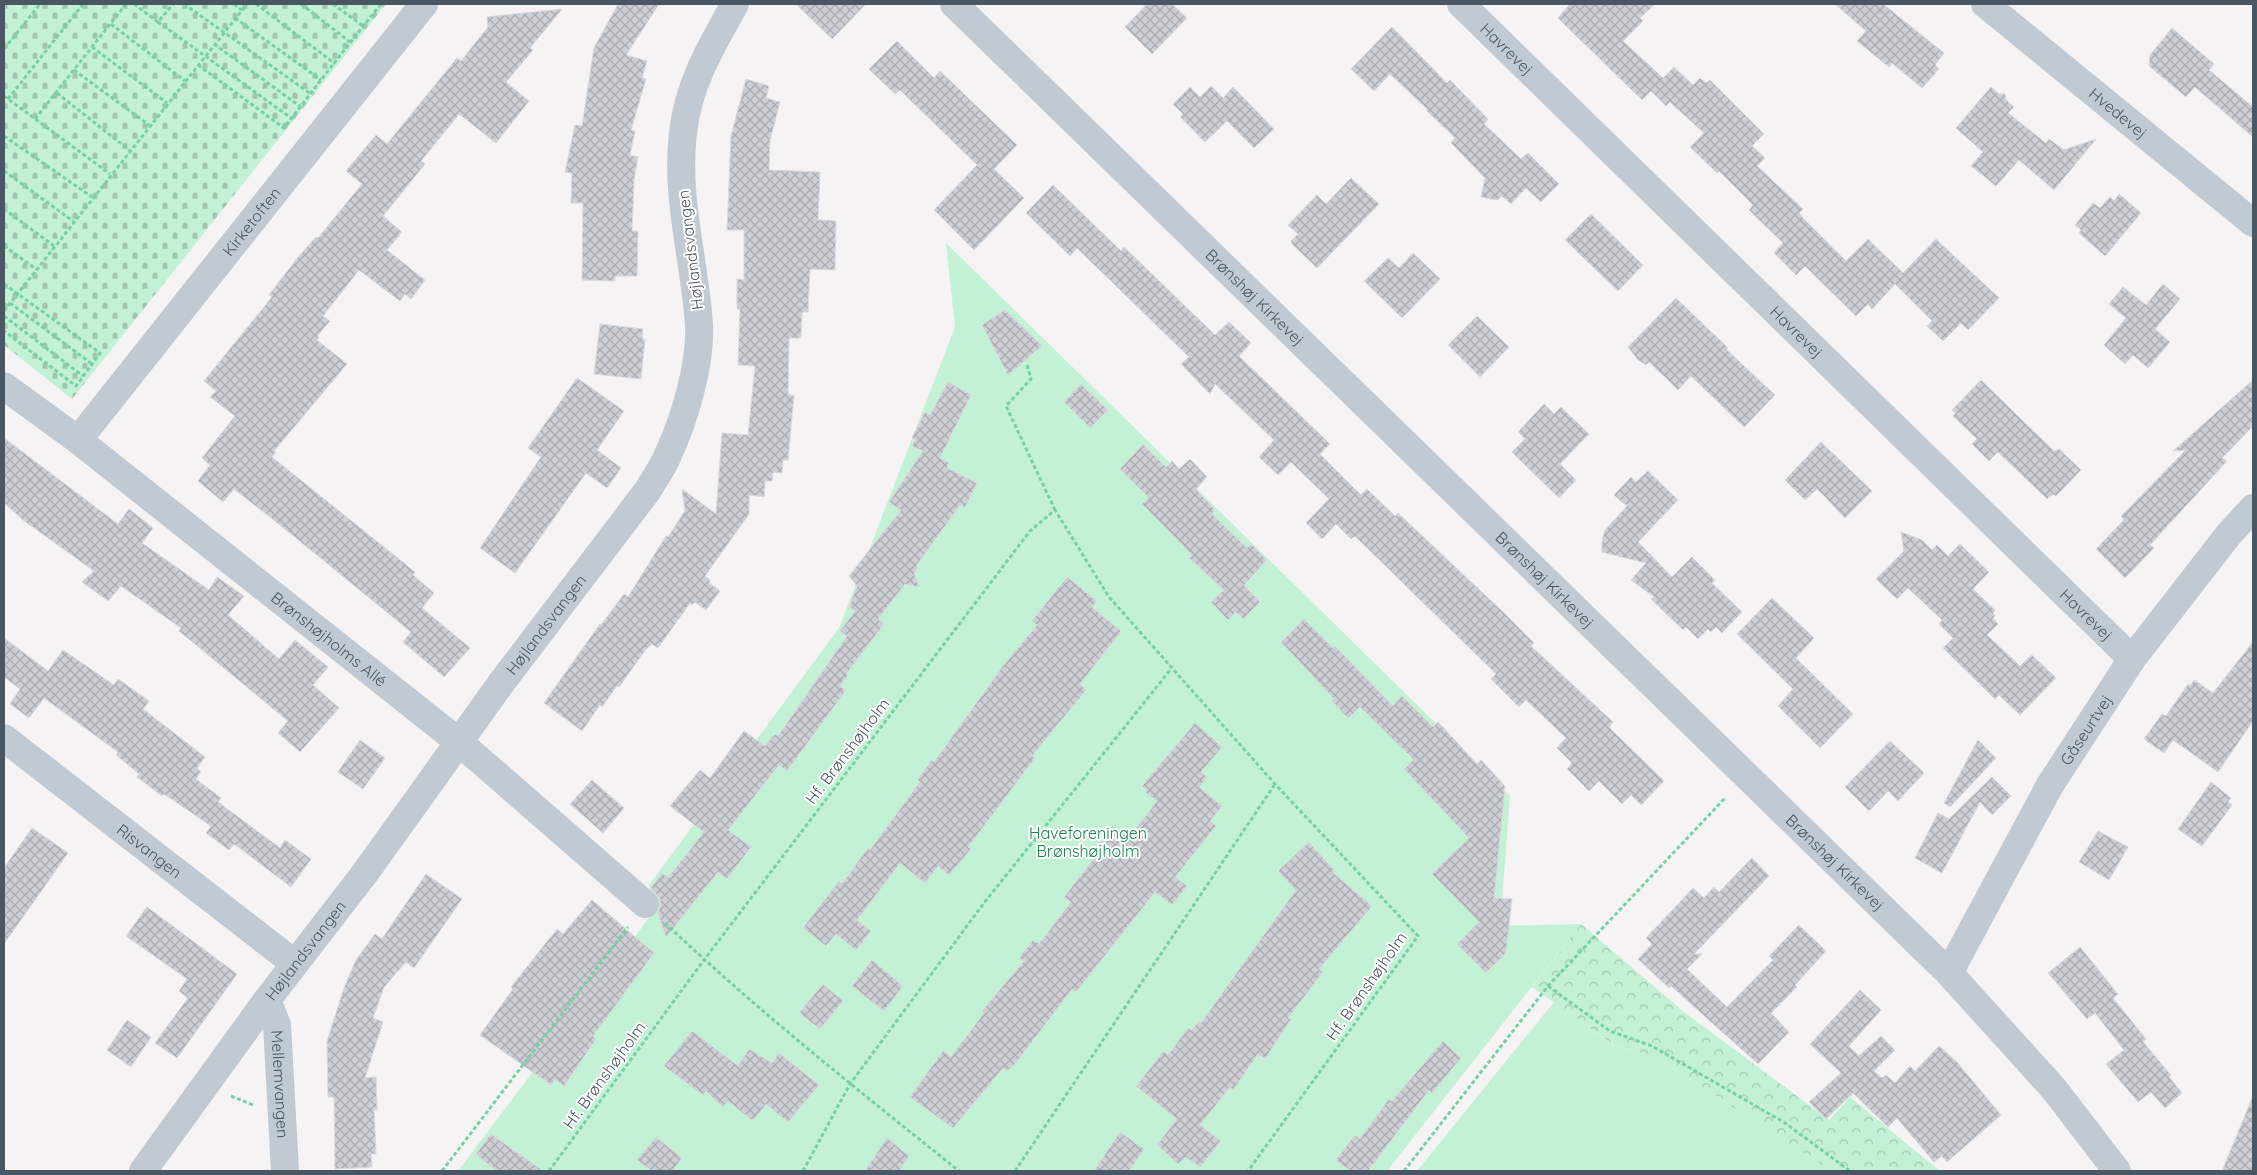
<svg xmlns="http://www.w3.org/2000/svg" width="2257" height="1175" viewBox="0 0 2257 1175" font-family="Quicksand,sans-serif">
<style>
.forest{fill:url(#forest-crowns)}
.cemetery{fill:url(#cemetery-stones)}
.garden{fill:#c3f1d5}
.building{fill:url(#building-cross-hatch);stroke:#d7d9de}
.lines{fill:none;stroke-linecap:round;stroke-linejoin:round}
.path{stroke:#7ad0a6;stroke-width:3;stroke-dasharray:4 2.5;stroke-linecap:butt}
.minor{stroke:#c1cad2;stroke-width:28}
.labels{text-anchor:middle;stroke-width:4;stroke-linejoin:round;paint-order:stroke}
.street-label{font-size:16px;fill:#4a5661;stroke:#fff}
.park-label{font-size:16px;fill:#17864f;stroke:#fff}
</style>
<defs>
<pattern id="forest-crowns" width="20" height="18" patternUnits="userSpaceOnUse" patternTransform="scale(1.25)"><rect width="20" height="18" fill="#c3f1d5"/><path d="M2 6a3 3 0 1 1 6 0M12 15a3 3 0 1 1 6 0" fill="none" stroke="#a0c6b0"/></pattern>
<pattern id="cemetery-stones" width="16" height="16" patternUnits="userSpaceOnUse" patternTransform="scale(1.25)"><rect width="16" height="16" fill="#c3f1d5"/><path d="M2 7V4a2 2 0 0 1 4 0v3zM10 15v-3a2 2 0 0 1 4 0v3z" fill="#a0c6b0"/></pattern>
<pattern id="building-cross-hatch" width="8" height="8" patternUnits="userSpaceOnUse" patternTransform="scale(1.25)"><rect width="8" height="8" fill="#cdcfd5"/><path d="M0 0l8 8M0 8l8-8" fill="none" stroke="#a8abb0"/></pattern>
</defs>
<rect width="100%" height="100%" fill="#f5f3f3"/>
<!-- forest -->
<path class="forest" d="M1581,924L1684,1012L1829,1120L1850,1097L1940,1171H1831L1655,1057L1615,1046L1532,987Z"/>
<!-- cemetery -->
<path class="cemetery" d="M4,4H386L72,399L4,345Z"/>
<!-- garden -->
<path class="garden" d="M946,243L1510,796L1500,926L1581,924L1387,1171H458L655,910L649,885L839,628L955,327Z
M1554,1002L1614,1046L1655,1057L1831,1171H1417Z"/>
<!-- building -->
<path class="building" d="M618,4H659L626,55L647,61L642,78L646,79L631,130L635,131L630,155L638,157L634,180L632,231H638L637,276H615V281L582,280L583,203H571L572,173L565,172L575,125L582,126L594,48Z
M796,4H866L832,39Z
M1147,4H1172L1187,18L1152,54L1125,27Z
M1570,4H1655L1640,18L1643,21L1623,41L1663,78L1674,67L1693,85L1700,78L1706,83L1710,80L1764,134L1752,146L1765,158L1757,166L1803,209L1799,213L1803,218L1846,261L1868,239L1903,273L1936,239L1999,298L1968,330L1961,323L1943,341L1927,326L1932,321L1895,284L1872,309L1868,304L1856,316L1805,266L1796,275L1774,253L1783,243L1749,210L1753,205L1719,171L1717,173L1690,147L1704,133L1670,102L1666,106L1651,91L1642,100L1558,18Z
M1835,4H1883L1944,53L1935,65L1939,69L1922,88L1892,63L1889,67L1857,41L1866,31Z
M562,9L530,48L533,50L506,82L529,101L496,143L459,114L421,161L425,164L383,216L402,232L387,250L425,280L411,299L405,294L400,301L359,270L323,316L330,321L317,336L319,337L317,340L347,364L274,451L276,452L272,457L415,572L413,575L434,593L422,608L470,648L444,677L403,642L411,632L280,525L234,489L223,502L198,481L210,465L202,458L235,416L210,397L216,391L204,381L272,297L269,295L299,256L316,237L318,238L362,184L346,171L376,135L387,144L457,58L461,61L488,27L487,17Z
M1392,27L1447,83L1450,80L1488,119L1484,124L1521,159L1528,153L1559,184L1541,202L1526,188L1511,204L1502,196L1497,200L1481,197L1485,178L1451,143L1455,138L1427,111L1428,110L1390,74L1374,91L1351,69Z
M2172,28L2214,64L2209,70L2253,107V137L2195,87L2186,97L2149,66L2150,55Z
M897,41L934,78L940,71L1017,145L994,169L1024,198L974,250L934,210L977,165L900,90L895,94L869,69Z
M746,79L769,86L766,98L780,102L770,140L769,170L820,172L818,220L836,221L835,270L810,269L808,312H802L801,338H789L788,395H794L788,460H783L782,473L773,472L772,481H765L764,497L749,495V514L705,576L710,580L709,583L720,591L706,610L695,602L692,605L690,603L658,648L652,644L646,649L619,687L617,686L602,707L600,705L582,731L544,703L600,624L601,625L624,594L628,597L666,536L668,537L685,511L682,489L716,514L722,433L748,435L755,366L738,365L740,309H737V279L744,280V230H727L731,136Z
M1211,86L1223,98L1233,87L1274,129L1254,148L1227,121L1205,142L1180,117L1183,114L1173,104L1190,87L1200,97Z
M1991,87L1999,94H2005L2006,100L2014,107L2008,113L2046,143L2049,139L2064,150L2096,139L2054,190L2019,160L1996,186L1971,166L1983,152L1956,128Z
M1351,178L1379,204L1317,268L1292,244L1291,241L1298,234L1288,225L1317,195L1326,204Z
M1053,185L1121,251L1124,247L1215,335L1229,322L1251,343L1239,356L1330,444L1320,454L1361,495L1367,489L1395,516L1398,513L1503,612L1534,643L1531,646L1613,722L1609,727L1664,781L1641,805L1631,795L1622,804L1599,781L1589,791L1567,769L1572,763L1557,748L1566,738L1526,700L1519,707L1491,679L1496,674L1355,536L1351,539L1336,524L1322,539L1306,523L1329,499L1291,462L1278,475L1259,457L1274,440L1215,384L1210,394L1181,364L1189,357L1077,248L1070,256L1026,213Z
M2119,194L2141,213L2105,256L2079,233L2081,230L2075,225L2093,203L2100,208L2110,197L2114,201Z
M1591,214L1643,265L1618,291L1565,240Z
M1413,253L1440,279L1402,318L1364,281L1388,258L1399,268Z
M2163,284L2180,299L2155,329L2170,342L2148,368L2133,355L2125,364L2104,345L2126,318L2109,304L2123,287L2146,305Z
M1676,298L1728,348L1726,349L1775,395L1744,427L1691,376L1678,390L1649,362L1646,365L1638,360L1628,347Z
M1005,310L1042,346L1008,375L982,325Z
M1477,316L1509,347L1480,377L1448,345Z
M600,324L643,329L642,339H645L641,379L594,374Z
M577,378L624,411L597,450L621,468L607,488L586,473L515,573L480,548L541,457L528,448Z
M1981,380L2054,451L2059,449L2081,470L2056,496L2053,494L2047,499L1998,452L1989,461L1972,444L1977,439L1953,416L1956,413L1952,410Z
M2253,380V426L2222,458L2227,461L2150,545L2154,548L2125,578L2096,549L2124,520L2121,516L2186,450L2173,451Z
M948,382L971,395L940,458L949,463L947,468L977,483L965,507L960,505L916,566L918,568L914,573L919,587L905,584L878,619L884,624L846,674L848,675L840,686L846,690L787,771L779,765L728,830L751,847L727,879L718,872L666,937L658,913L660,907V899L651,888L662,873L668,878L704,832L670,806L700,770L710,778L744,731L765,746L775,734L778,736L847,636L840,631L855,611L849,607L857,586L849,576L901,510L889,502L923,451L912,446L915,440L912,438L925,412L930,415Z
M1081,384L1108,410L1090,428L1064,402Z
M1544,404L1554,414L1561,407L1589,434L1560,464L1576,480L1559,498L1512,452L1525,439L1518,432Z
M4,438L118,524L129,509L153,528L142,543L209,590L217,577L244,596L228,615L279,659L295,640L328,667L313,685L339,708L300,752L278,733L288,721L179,631L181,628L121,586L108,601L82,582L94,571L23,520L4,503Z
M1821,442L1872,491L1845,518L1817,489L1805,500L1785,480Z
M1143,444L1166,467L1172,461L1179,469L1190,459L1207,477L1196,489L1215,510L1212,514L1247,548L1251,544L1267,560L1244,585L1260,602L1243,619L1236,612L1228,620L1211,602L1224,590L1189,558L1192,555L1142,504L1149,498L1120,469Z
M1648,471L1678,500L1638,542L1672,577L1692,557L1715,580L1712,583L1742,612L1722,633L1716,627L1711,632L1708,629L1698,639L1686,627L1683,630L1651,599L1654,597L1631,580L1646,563L1602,552V542L1605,530L1627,506L1614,495L1631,477L1636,482Z
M1901,532L1922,540L1932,550L1937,545L1948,556L1960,544L1989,572L1973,589L1995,610L1993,613L1995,616L1993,618L1998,624L1987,635L2020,666L2032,655L2056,678L2020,715L1999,695L1995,699L1943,648L1953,638L1939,624L1942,620L1908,588L1897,599L1876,579L1904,551Z
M1067,577L1097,601L1092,607L1121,631L1080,684L1086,690L1032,756L1035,758L968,847L971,849L949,875L938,866L925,883L900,863L857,920L871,931L856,950L836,934L826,946L803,928L839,881L842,884L868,848L870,850L920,782L918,780L931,760L934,762L1003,666L1037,625L1032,621Z
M1772,598L1814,638L1796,658L1853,714L1820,748L1778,706L1793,689L1737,634Z
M1304,619L1333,648L1335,646L1393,706L1402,696L1433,727L1438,722L1477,764L1481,760L1505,786L1494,898L1512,899L1506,953L1486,973L1457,944L1479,922L1432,874L1469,838L1404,769L1413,760L1412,758L1360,707L1349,718L1346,716L1332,701L1334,699L1281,642Z
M4,638L48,671L63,650L114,685L118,679L149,701L143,709L205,757L197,768L201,772L196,779L221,798L218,802L280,848L285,840L311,859L291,887L234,844L229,850L206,833L211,826L164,794L162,796L137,777L139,774L116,755L118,752L44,698L29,718L10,704L20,689L4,677Z
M2253,642V721L2218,772L2173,740L2164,753L2144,739L2162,714L2166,716L2188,684L2190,686L2194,680L2213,693Z
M1195,723L1222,747L1201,772L1207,777L1199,787L1222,806L1210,821L1216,826L1175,877L1187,886L1172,905L1155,892L1076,992L1072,989L1015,1064L1007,1071L1003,1068L953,1128L910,1097L943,1051L951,1057L984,1013L982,1011L1024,961L1019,958L1033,940L1039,944L1071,902L1064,897L1100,851L1097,848L1113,826L1129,838L1157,801L1145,792L1146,789L1142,786Z
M360,740L385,758L363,789L338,772Z
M1978,740L1996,758L1950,807L1944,803Z
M1890,741L1924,773L1898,801L1888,791L1869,811L1845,787Z
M1992,777L2011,796L1992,815L1980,802L1942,873L1915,858L1938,813L1949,819Z
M592,780L624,808L603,833L570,804Z
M2211,782L2231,798L2228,802L2232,805L2202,846L2178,829Z
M32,828L68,853L4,944V868Z
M2098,831L2128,847L2109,880L2079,862Z
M1309,842L1334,870L1332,872L1372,906L1319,969L1323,972L1288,1018L1291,1019L1265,1059L1258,1054L1233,1090L1230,1087L1200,1125L1221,1141L1200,1167L1186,1157L1178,1164L1157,1145L1177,1119L1136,1086L1164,1051L1168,1055L1188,1028L1192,1030L1199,1021L1201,1023L1296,890L1278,871Z
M1752,858L1769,876L1694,954H1702L1687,969L1727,1007L1773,960L1769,956L1799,925L1826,951L1795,985L1797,987L1771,1013L1789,1032L1758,1064L1671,986L1669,988L1638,959L1652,944L1646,938L1693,888L1704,898L1714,887L1719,892Z
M426,874L462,899L414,968L406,962L384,987L373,1018L383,1022L365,1078L376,1077L377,1110H374L376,1154H371L372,1167L335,1169L334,1097H328L327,1041L344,988L356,960L375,934L382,939Z
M592,900L654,953L593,1036L596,1039L564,1086L555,1079L551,1085L480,1035L513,989L511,987L557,929L563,934Z
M147,907L237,974L177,1058L155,1043L188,998L179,991L187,979L126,936Z
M2080,947L2118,994L2113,998L2146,1039L2143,1042L2171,1075L2169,1077L2182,1093L2165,1108L2151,1092L2138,1102L2106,1064L2124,1050L2095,1013L2087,1019L2048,973Z
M872,960L903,986L884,1011L852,986Z
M823,984L843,1001L820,1029L799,1013Z
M1860,990L1881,1010L1849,1046L1859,1056L1881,1036L1895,1050L1874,1071L1882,1078L1886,1075L1895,1083L1910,1066L1915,1071L1939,1046L1957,1062L2001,1115L1947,1162L1942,1156L1934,1162L1897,1118L1888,1127L1853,1093L1826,1119L1809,1102L1841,1073L1810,1044Z
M127,1020L151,1037L131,1067L107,1050Z
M692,1031L738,1066L749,1049L772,1063L779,1053L819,1085L788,1122L766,1104L753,1121L728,1101L723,1107L706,1091L703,1095L664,1066Z
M1443,1041L1461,1058L1432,1093L1429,1090L1368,1171H1351L1336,1160L1355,1135L1360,1139L1389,1099L1392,1101Z
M2253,1096V1171H2222Z
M1120,1132L1144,1149L1129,1171H1094Z
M491,1134L543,1171H498L484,1161L476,1154Z
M656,1137L682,1158L672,1171H652L637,1160Z
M887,1138L909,1156L899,1171H865Z"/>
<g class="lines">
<!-- path -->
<path class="path" d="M134,4L158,22L173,4
M184,4L311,94
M234,4L242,10
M256,4L334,63L381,4
M301,4L350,42
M333,4L363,26
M235,18L321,80
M158,22L291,118
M111,24L185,81
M214,44L301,107
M92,47L167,103
M4,49L40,4
M198,65L284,128L334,63
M74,70L149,125
M57,93L129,150
M4,96L110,174
M8,99L83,4
M35,119L126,4
M4,136L92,197
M4,171L73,221
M4,209L54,246
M4,246L36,269
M4,284L100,353L76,386L4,331
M10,303L92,364
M4,311L247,4
M4,316L83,376
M1027,365L1031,379L1006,406L1055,510
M665,923C758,1011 859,1091 959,1171
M1548,986L1610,1031L1652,1046L1785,1123L1850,1171
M231,1096L253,1105
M442,1171L628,927
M549,1171L704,960L1030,531L1055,510L1109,597L1275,784L1418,936L1248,1171
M803,1171L850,1084L984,903L1171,669
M1015,1171L1275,784
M1404,1171L1548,986L1726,797"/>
<!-- minor -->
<g class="minor">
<path id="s1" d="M954,4L1949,973L2054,1089L2117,1171"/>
<path id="s2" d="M1461,4L2132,659"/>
<path id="s3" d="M1985,4L2253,223"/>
<path id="s4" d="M4,386L78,440L459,742L645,904"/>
<path id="s5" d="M78,440L424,4"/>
<path id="s6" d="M4,738L294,963"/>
<path id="s7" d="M1949,973L2050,785L2132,659L2229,534L2253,508"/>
<path id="s8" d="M267,1000L277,1025L285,1171"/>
<path id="s9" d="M143,1171L267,1000L365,873L502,682L648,490C654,479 662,469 667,457C684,421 701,365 699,325C695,262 675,197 683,133C688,84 712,45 735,4"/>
</g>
</g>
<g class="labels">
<!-- street labels -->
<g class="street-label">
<text dy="6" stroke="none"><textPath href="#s2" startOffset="64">Havrevej</textPath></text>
<text dy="6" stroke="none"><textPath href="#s3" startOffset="172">Hvedevej</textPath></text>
<text dy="6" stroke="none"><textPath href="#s5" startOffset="279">Kirketoften</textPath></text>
<text transform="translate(690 250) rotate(-97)" y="6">Højlandsvangen</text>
<text dy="6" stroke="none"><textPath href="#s1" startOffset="420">Brønshøj Kirkevej</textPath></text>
<text dy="6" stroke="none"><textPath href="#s2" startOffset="469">Havrevej</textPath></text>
<text dy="6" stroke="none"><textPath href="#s1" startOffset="825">Brønshøj Kirkevej</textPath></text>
<text dy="6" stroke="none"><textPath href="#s2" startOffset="874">Havrevej</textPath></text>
<text dy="6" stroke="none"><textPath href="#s9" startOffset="679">Højlandsvangen</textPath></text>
<text dy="6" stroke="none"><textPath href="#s4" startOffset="412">Brønshøjholms Allé</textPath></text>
<text dy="6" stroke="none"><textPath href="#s7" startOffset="279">Gåseurtvej</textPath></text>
<text transform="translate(847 751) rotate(-53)" y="6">Hf. Brønshøjholm</text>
<text dy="6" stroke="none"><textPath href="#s6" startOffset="184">Risvangen</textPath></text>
<text dy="6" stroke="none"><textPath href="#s1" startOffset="1230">Brønshøj Kirkevej</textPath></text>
<text dy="6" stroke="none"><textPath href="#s9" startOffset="274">Højlandsvangen</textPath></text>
<text transform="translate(1366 986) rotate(-55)" y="6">Hf. Brønshøjholm</text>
<text transform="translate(604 1075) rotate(-54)" y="6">Hf. Brønshøjholm</text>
<text dy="6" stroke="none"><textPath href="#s8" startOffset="86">Mellemvangen</textPath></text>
</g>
<!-- park labels -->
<g class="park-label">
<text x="1088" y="839">Haveforeningen<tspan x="1088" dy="18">Brønshøjholm</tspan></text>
</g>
</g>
<!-- border -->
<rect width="2257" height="1175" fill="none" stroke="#4a5661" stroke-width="10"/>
</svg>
